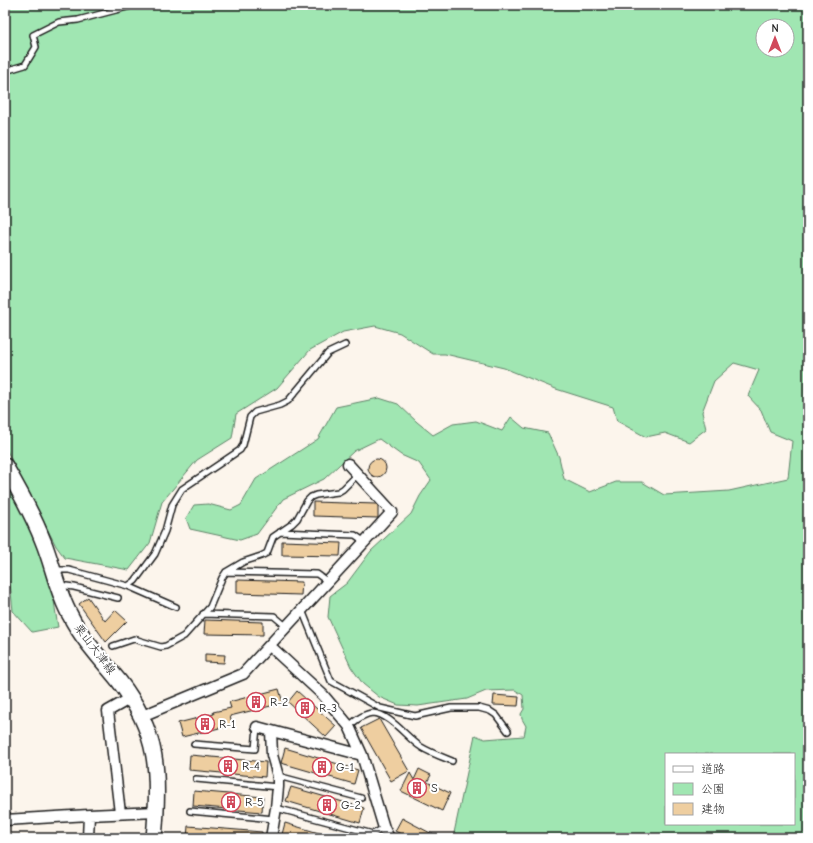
<svg xmlns="http://www.w3.org/2000/svg" width="813" height="843" viewBox="0 0 813 843" font-family="'Comic Neue','Klee One',sans-serif">
<style>
.green{fill:#a0e6b2;stroke:#5e8167;fill-rule:evenodd}
.building{fill:#eecea0;stroke:#1c1c1c}
.lines{fill:none;stroke-linecap:round;stroke-linejoin:round}
.lane-casing{stroke:#1c1c1c;stroke-width:8}
.street-casing{stroke:#1c1c1c;stroke-width:13}
.secondary-casing{stroke:#1c1c1c;stroke-width:18}
.lane{stroke:#fff;stroke-width:5}
.street{stroke:#fff;stroke-width:10}
.secondary{stroke:#fff;stroke-width:15}
.labels{text-anchor:middle;stroke-width:4;stroke-linejoin:round;paint-order:stroke}
.street-label{font-size:12px;fill:#1c1c1c;stroke:#fff}
.poi-label{font-size:12px;fill:#1c1c1c;stroke:#fff;text-anchor:start}
</style>
<rect width="100%" height="100%" fill="#fcf5ec"/>
<filter id="ink" filterUnits="userSpaceOnUse"><feTurbulence type="fractalNoise" baseFrequency=".025" numOctaves="2"/><feDisplacementMap in="SourceGraphic" scale="8" xChannelSelector="R" yChannelSelector="G"/><feConvolveMatrix kernelMatrix="1 2 1 2 8 2 1 2 1" color-interpolation-filters="sRGB"/></filter>
<g filter="url(#ink)">
<!-- green -->
<path class="green" d="M5,5H808V838H464L454,833L475,735L485,739L524,736L526,726L522,719L521,714L524,709L523,695L515,690L486,691L467,699L418,706L398,705L379,697L363,684L351,667L328,617L330,596L347,583L371,551L411,514L420,496L431,480L419,463L401,455L379,439L354,451L324,479L283,499L257,534L240,540L190,529L186,518L194,505L208,504L231,510L241,505L256,479L318,439L336,407L379,398L398,404L417,422L433,435L453,424L476,421L502,431L511,417L524,428L548,433L559,457L564,479L590,492L616,482H642L664,495L729,491L788,478L792,441L770,432L761,410L748,396L759,370L734,363L714,381L702,412L706,429L689,442L665,433L646,437L617,421L613,407L556,389L504,368L445,354H433L400,333L375,326L343,332L310,350L277,388L236,414L232,438L197,460L162,502L150,543L129,570L65,558L56,546L5,447ZM763,26H787V50H763ZM666,754H794V824H666Z
M5,482C23,513 39,544 49,578C54,594 55,611 58,627L32,632L13,611L10,583L5,576Z"/>
<!-- building -->
<path class="building" d="M368 468a9 9 0 1 1 18 0a9 9 0 1 1-18 0Z
M313,502L376,504L378,506V518L313,516Z
M282,541L341,543L340,556L282,555Z
M237,580L302,582L301,595L237,593Z
M88,597L105,621L115,610L127,621L106,642L79,604Z
M205,620L263,622V635L204,634Z
M205,654L225,655L224,663L205,662Z
M279,689L283,703L230,716L232,725L182,737L178,723L214,714L213,712L231,708L229,702Z
M297,691L336,726L326,737L288,702Z
M494,695L519,697L518,706L493,705Z
M379,719L409,771L391,781L361,728Z
M285,748L358,770L354,784L281,763Z
M190,755L266,762L265,777L189,770Z
M419,769L431,775L427,782L450,793L442,811L401,791L410,773L414,780Z
M291,787L364,808L360,823L286,801Z
M194,791L263,797L262,812L193,806Z
M402,818L413,824L440,838H409L395,831Z
M285,823L329,836V838H281Z
M188,826L262,832V838H187Z"/>
<g class="lines">
<!-- lane casing -->
<g class="lane-casing">
<path id="lane" d="M5,71L25,65L36,47L33,35L59,22L78,20L135,5
M280,532L355,535L365,542
M54,570H69L128,586L176,607
M226,572L317,574L328,582
M59,585L74,587L118,598
M128,586L135,581L155,554L165,531L172,505L182,489L240,450L243,445L250,417L255,412L280,405L288,401L328,353L345,345
M302,610L331,681L380,708L415,716L451,708H479L490,711L496,715L508,731
M203,614L274,616L287,627
M113,646L134,639L161,647L166,646L184,636L210,607L222,578L226,572L243,562L261,556L267,553L273,537L292,524L297,519L307,501L311,497L316,495L338,492L343,489L358,474
M349,726C355,721 364,713 373,713C390,714 407,738 421,747C431,753 442,757 452,761
M194,744L255,749L257,727
M278,776L361,798
M196,779L278,787
M276,808L373,834L384,828
M190,811L274,819"/>
</g>
<!-- street casing -->
<g class="street-casing">
<path id="street" d="M270,646L323,695L349,726L362,755L384,828L389,838
M142,716L243,674L392,512L348,464
M257,727L362,755
M120,813L108,711L131,698
M5,820L89,815
M88,838L89,815L156,812
M271,838L276,808L278,787V776L272,755L271,731"/>
</g>
<!-- secondary casing -->
<g class="secondary-casing">
<path id="secondary" d="M5,466C19,490 33,515 43,541C53,565 57,592 70,615C82,639 102,660 119,681C159,732 160,775 154,838"/>
</g>
<!-- lane -->
<use href="#lane" class="lane"/>
<!-- street -->
<use href="#street" class="street"/>
<!-- secondary -->
<use href="#secondary" class="secondary"/>
</g>
</g>
<!-- icons -->
<defs>
<g id="building-ring" transform="scale(1)"><circle r="9.5" fill="#fff" stroke="#d1495b" stroke-width="1.5"/><path d="M-4-6H4V6H1V3H-1V6H-4ZM-2.5-4.3h1.7v1.8h-1.7ZM.8-4.3h1.7v1.8H.8ZM-2.5-1h1.7V.8h-1.7ZM.8-1h1.7V.8H.8Z" fill="#d1495b"/></g>
</defs>
<g fill-rule="evenodd">
<use href="#building-ring" x="256" y="702"/>
<use href="#building-ring" x="305" y="708"/>
<use href="#building-ring" x="205" y="724"/>
<use href="#building-ring" x="228" y="766"/>
<use href="#building-ring" x="322" y="767"/>
<use href="#building-ring" x="417" y="788"/>
<use href="#building-ring" x="231" y="802"/>
<use href="#building-ring" x="327" y="805"/>
</g>
<g class="labels">
<!-- street labels -->
<g class="street-label">
<text transform="translate(95 649) rotate(53)" y="4">栗山大津線</text>
</g>
<!-- poi labels -->
<g class="poi-label">
<text x="270" y="706">R-2</text>
<text x="319" y="712">R-3</text>
<text x="219" y="728">R-1</text>
<text x="242" y="770">R-4</text>
<text x="336" y="771">G-1</text>
<text x="431" y="792">S</text>
<text x="245" y="806">R-5</text>
<text x="341" y="809">G-2</text>
</g>
</g>
<!-- margin -->
<rect width="813" height="843" fill="none" stroke="#fff" stroke-width="20"/>
<rect x="10" y="10" width="793" height="823" fill="none" stroke="#1c1c1c" stroke-width="1.5" filter="url(#ink)"/>
<!-- legend -->
<rect x="665" y="753" width="130" height="72" fill="#ffffff" stroke="#a4a4a4"/>
<rect x="673" y="766" width="20" height="6" fill="#ffffff" stroke="#a4a4a4"/>
<text x="701" y="773" font-size="12" fill="#1c1c1c">道路</text>
<rect x="673" y="783" width="20" height="12" fill="#a0e6b2" stroke="#a4a4a4"/>
<text x="701" y="793" font-size="12" fill="#1c1c1c">公園</text>
<rect x="673" y="803" width="20" height="12" fill="#eecea0" stroke="#a4a4a4"/>
<text x="701" y="813" font-size="12" fill="#1c1c1c">建物</text>
<!-- north arrow -->
<g transform="translate(775 38)"><circle r="19" fill="#ffffff" stroke="#a4a4a4"/>
<path d="M0-3L7 15L0 10L-7 15Z" fill="#d1495b"/>
<text y="-6" font-size="11" font-weight="bold" text-anchor="middle" fill="#1c1c1c">N</text>
</g>
</svg>
